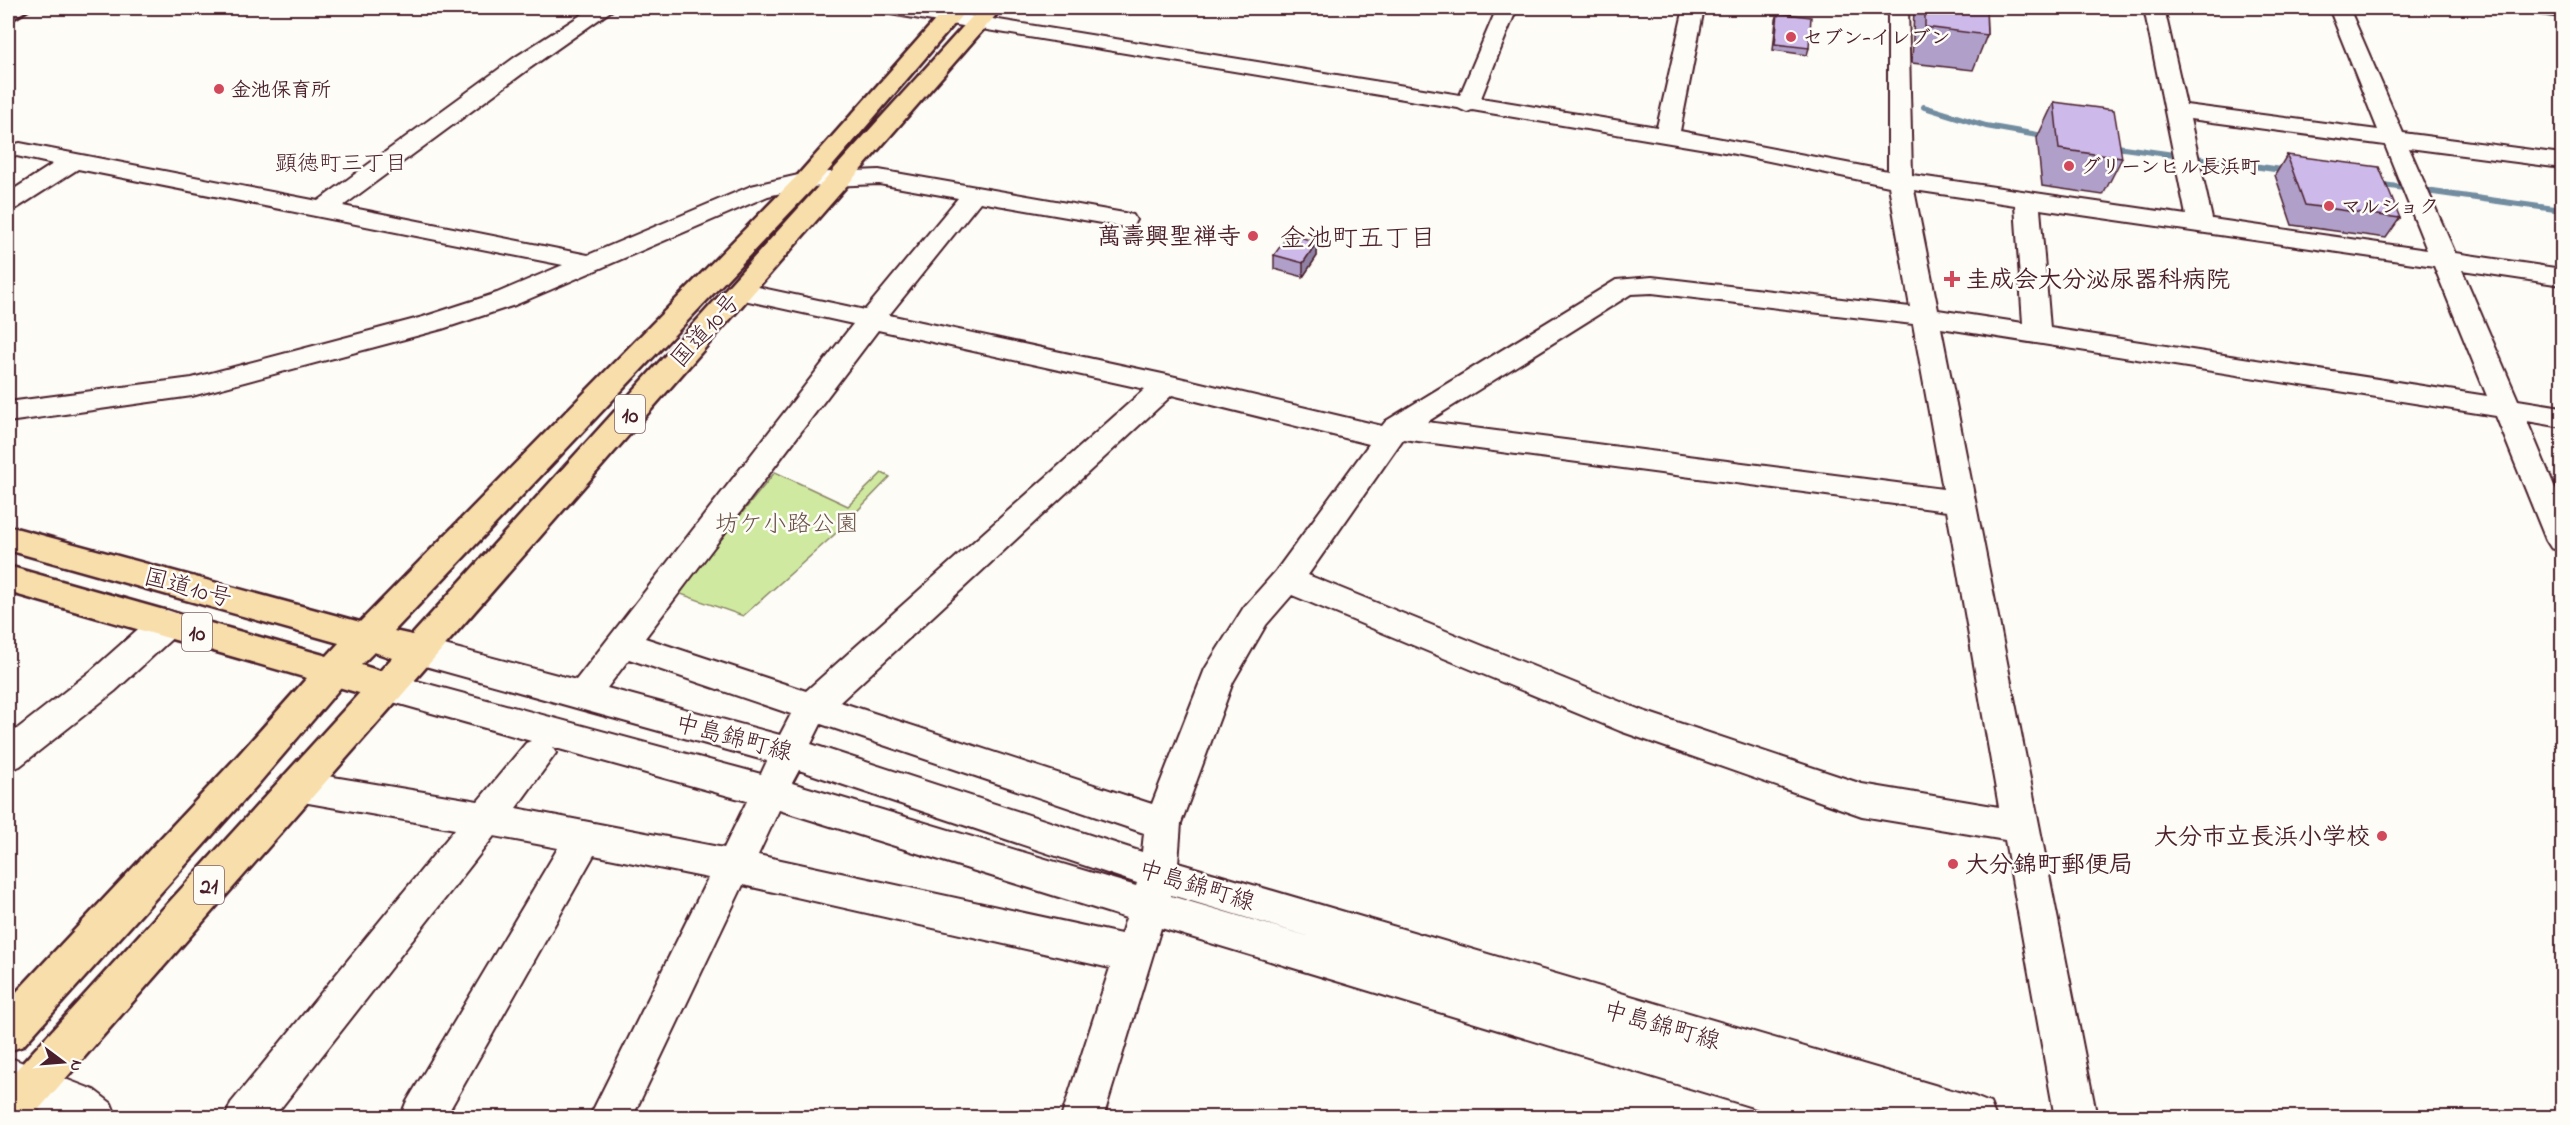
<svg xmlns="http://www.w3.org/2000/svg" width="2570" height="1125" viewBox="0 0 2570 1125" font-family="'Indie Flower','Klee One',sans-serif">
<style>
.green{fill:#cfeaa0;stroke:#8c8466;stroke-width:1.5}
.lines{fill:none;stroke-linecap:round;stroke-linejoin:round}
.stream{stroke:#728ca0;stroke-width:6}
.minor-casing{stroke:#4a1f2b;stroke-width:4}
.major-casing{stroke:#4a1f2b;stroke-width:5}
.highway-casing{stroke:#4a1f2b;stroke-width:5}
.minor{fill:#fdfcf7;fill-rule:evenodd}
.major{fill:#f8deab;fill-rule:evenodd}
.highway{fill:#f8deab;fill-rule:evenodd}
.rail{stroke:#4a1f2b;stroke-width:3}
.wall{fill:#b0a0c9;stroke:#4a1f2b;stroke-width:1.5}
.shaded-wall{fill:#9082a4;stroke:#4a1f2b;stroke-width:1.5}
.building{fill:#cdbaea;stroke:#4a1f2b;stroke-width:1.5}
.poi-dot{fill:#d1495b;stroke:#fdfcf7;stroke-width:2}
.labels{text-anchor:middle;stroke-width:5;stroke-linejoin:round;paint-order:stroke}
.far-poi-label{font-size:20px;font-weight:bold;fill:#4a1f2b;stroke:#fdfcf7;text-anchor:start}
.far-neighbourhood-label{font-size:22px;fill:#4a1f2b;stroke:#fdfcf7}
.shield{fill:#fdfcf7;stroke:#806168;stroke-width:1.5}
.shield-label{font-size:22px;font-weight:bold;fill:#4a1f2b}
.poi-label{font-size:24px;font-weight:bold;fill:#4a1f2b;stroke:#fdfcf7;text-anchor:end}
.street-label{font-size:24px;fill:#4a1f2b;stroke:#fdfcf7}
.park-label{font-size:24px;fill:#6b5248;stroke:#fdfcf7}
.neighbourhood-label{font-size:26px;fill:#4a1f2b;stroke:#fdfcf7}
</style>
<rect width="100%" height="100%" fill="#fdfcf7"/>
<filter id="ink" filterUnits="userSpaceOnUse"><feTurbulence type="fractalNoise" baseFrequency=".0167" numOctaves="2"/><feDisplacementMap in="SourceGraphic" scale="12" xChannelSelector="R" yChannelSelector="G"/><feConvolveMatrix kernelMatrix="1 2 1 2 8 2 1 2 1" color-interpolation-filters="sRGB"/></filter>
<g filter="url(#ink)">
<!-- green -->
<path class="green" d="M775,472L848,506L882,473L890,477L834,535L743,616L678,593Z"/>
<g class="lines">
<!-- stream -->
<path class="stream" d="M1924,107L1986,126L2049,137
M2109,146L2289,171
M2376,184L2562,210"/>
<!-- minor casing -->
<g class="minor-casing">
<path id="minor" d="M592,8H615L530,68L343,206L588,255L751,186L807,173L879,170L1124,213L1133,215L1136,220L1133,225L1124,227L980,202L889,315L1167,375L1382,426L1386,421L1616,280L1652,277L1910,307L1889,186L1730,153L1472,110L1467,112L1458,108L890,14L883,12L880,8H925L1460,95L1497,8H1517L1481,98L1657,127L1684,8H1704L1680,131L1888,171V8H1908L1912,175L2186,215L2144,8H2164L2186,105L2378,130L2329,8H2349L2403,133L2562,154V168L2409,148L2455,253L2562,269V285L2462,270L2518,400L2562,407V427L2527,421L2562,505V551L2551,548L2546,540L2496,416L1941,328L2097,1118H2055L2005,840L1862,816L1620,731L1292,595L1266,625L1233,682L1181,823L1178,863L1975,1097L1990,1103L1996,1118H1904L1877,1109L1881,1118H1789L1161,928L1103,1118H1061L1110,968L743,885L632,1118H589L708,878L594,855L445,1118H400L406,1103L558,848L494,836L273,1118H225L231,1103L455,829L297,801L284,797L279,786L284,775L297,771L478,801L526,743L531,741L375,697L370,687L375,677L387,673L761,774L767,761L418,664L406,660L401,651L406,642L418,638L576,680L853,324L730,297L726,291L730,285L739,283L865,310L958,198L879,184L807,187L768,196L515,305L442,329L192,396L8,422V402L192,378L423,317L497,293L563,265L78,169L17,208L8,210V193L53,164L12,155L8,150L12,145L20,143L318,201L514,58ZM2190,119L2385,145L2427,250L2212,219ZM1914,190L2015,205L2023,323L1938,310ZM2040,209L2434,266L2487,396L2050,328ZM1652,293L1913,324L1943,489L1427,422L1631,294ZM878,330L1145,389L806,691L645,638ZM1172,395L1369,444L1276,571L1244,607L1205,669L1152,804L840,702ZM1403,439L1947,511L1999,807L1862,784L1643,711L1308,575ZM629,659L791,714L780,735L607,688ZM821,724L1144,833L1142,852L811,744ZM552,747L747,801L724,848L516,808L556,753ZM799,770L1137,883L1136,886L792,783ZM779,810L1126,918L1121,934L758,855ZM1171,895L1314,938L1171,896Z
M2520,8H2562V17L2523,12Z
M167,610L179,614L183,623L179,632L115,691L20,766L8,771V736L91,671L155,614Z
M8,1057L94,1090L111,1103L117,1118H58L8,1097Z"/>
</g>
<!-- major casing -->
<g class="major-casing">
<path id="major" d="M334,657L346,661L352,671L346,681L260,782L23,1046L8,1051V1001L234,760L322,661Z
M387,673L400,677L405,687L400,697L31,1118H8V1079L374,677Z"/>
</g>
<!-- highway casing -->
<g class="highway-casing">
<path id="highway" d="M946,8H968L816,185L394,631L412,635L980,8H1002L400,697L387,701L8,592V566L327,656L339,643L8,550V526L360,622L798,175ZM374,652L392,658L380,671L361,665Z"/>
</g>
<!-- minor -->
<use href="#minor" class="minor"/>
<!-- major -->
<use href="#major" class="major"/>
<!-- highway -->
<use href="#highway" class="highway"/>
<!-- rail -->
<path class="rail" d="M8,23L33,8"/>
</g>
<!-- wall -->
<path class="wall" d="M1914,8H1986L1987,35L1973,70L1912,63Z
M1778,13L1809,48L1807,55L1773,50L1776,20Z
M2054,102L2122,158L2103,195L2042,186L2037,138Z
M2287,155L2400,218L2386,238L2292,225L2275,175Z
M1317,242V256L1303,277L1274,269V255Z"/>
<!-- shaded-wall -->
<path class="shaded-wall" d="M1317,242V256L1303,277V263Z"/>
<!-- building -->
<path class="building" d="M1925,8H1986L1987,35L1925,27Z
M1778,13L1811,17L1809,48L1775,44Z
M2054,102L2114,110L2122,158L2059,149Z
M2287,155L2379,167L2400,218L2305,205Z
M1289,234L1317,242L1303,263L1274,255Z"/>
</g>
<!-- markers -->
<g class="poi-dot">
<circle cx="1791" cy="37" r="6"/>
<circle cx="219" cy="89" r="6"/>
<circle cx="2069" cy="166" r="6"/>
<circle cx="2329" cy="206" r="6"/>
<circle cx="1253" cy="236" r="6"/>
<path d="M1949 270h6v6h6v6h-6v6h-6v-6h-6v-6h6z"/>
<circle cx="2382" cy="836" r="6"/>
<circle cx="1953" cy="864" r="6"/>
</g>
<g class="labels">
<!-- far-poi labels -->
<g class="far-poi-label">
<text x="1803" y="44">セブン-イレブン</text>
<text x="231" y="96">金池保育所</text>
<text x="2081" y="173">グリーンヒル長浜町</text>
<text x="2341" y="213">マルショク</text>
</g>
<!-- far-neighbourhood labels -->
<g class="far-neighbourhood-label">
<text x="341" y="170">顕徳町三丁目</text>
</g>
<!-- shield labels -->
<g class="shield">
<rect x="615" y="395" width="30" height="38" rx="4.5"/>
<rect x="182" y="613" width="30" height="38" rx="4.5"/>
<rect x="194" y="866" width="30" height="38" rx="4.5"/>
</g>
<g class="shield-label">
<text x="630" y="422">10</text>
<text x="197" y="640">10</text>
<text x="209" y="893">21</text>
</g>
<!-- poi labels -->
<g class="poi-label">
<text x="1241" y="244">萬壽興聖禅寺</text>
<text x="1966" y="287" text-anchor="start">圭成会大分泌尿器科病院</text>
<text x="2370" y="844">大分市立長浜小学校</text>
<text x="1965" y="872" text-anchor="start">大分錦町郵便局</text>
</g>
<!-- street labels -->
<g class="street-label">
<text transform="translate(705 330) rotate(-48)" y="8">国道10号</text>
<text transform="translate(188 587) rotate(15)" y="8">国道10号</text>
<text transform="translate(734 737) rotate(15)" y="8">中島錦町線</text>
<text transform="translate(1197 885) rotate(17)" y="8">中島錦町線</text>
<text transform="translate(1662 1025) rotate(16)" y="8">中島錦町線</text>
</g>
<!-- park labels -->
<g class="park-label">
<text x="787" y="531">坊ケ小路公園</text>
</g>
<!-- neighbourhood labels -->
<g class="neighbourhood-label">
<text x="1358" y="246">金池町五丁目</text>
</g>
</g>
<!-- margin -->
<rect width="2570" height="1125" fill="none" stroke="#fdfcf7" stroke-width="30"/>
<rect x="15" y="15" width="2540" height="1095" fill="none" stroke="#4a1f2b" stroke-width="2" filter="url(#ink)"/>
<!-- north arrow -->
<g transform="translate(63 1062) rotate(106)" stroke="#fdfcf7" stroke-width="4.5" paint-order="stroke">
<path d="M0-4.5L10 22L0 15L-10 22Z" fill="#4a1f2b"/>
<text y="-9" font-size="16" font-weight="bold" text-anchor="middle" fill="#4a1f2b">N</text>
</g>
</svg>
